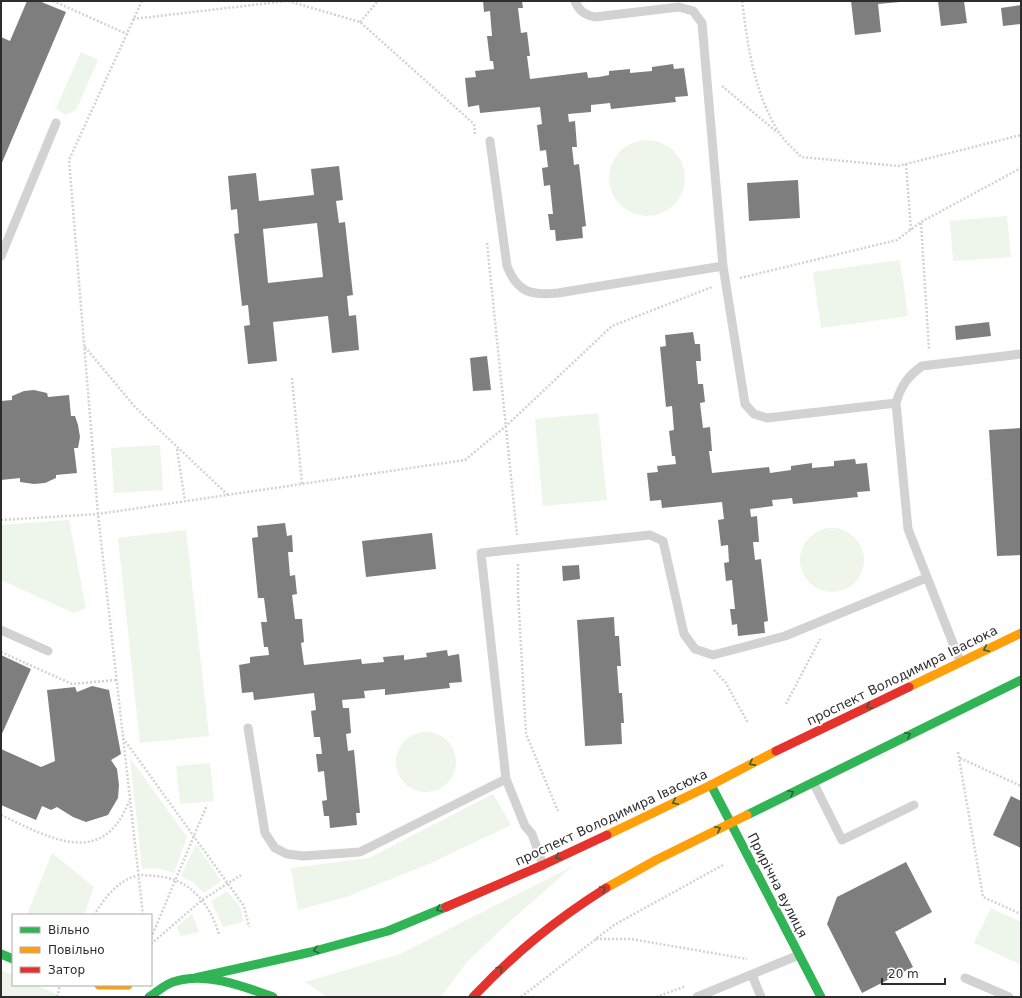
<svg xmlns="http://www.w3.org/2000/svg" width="1022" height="998" viewBox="0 0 1022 998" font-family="'DejaVu Sans',sans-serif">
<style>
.green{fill:#eef5ea}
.building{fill:#7e7e7e;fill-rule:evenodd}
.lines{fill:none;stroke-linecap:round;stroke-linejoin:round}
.path{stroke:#d2d2d2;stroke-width:2.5;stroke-dasharray:2 2;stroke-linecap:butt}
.lane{stroke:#d2d2d2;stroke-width:9}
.fast{stroke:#30b455;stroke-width:9}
.slow{stroke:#ff9f0a;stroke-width:9}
.jam{stroke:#e5322d;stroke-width:9}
.oneway{stroke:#2e633d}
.labels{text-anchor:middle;stroke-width:4;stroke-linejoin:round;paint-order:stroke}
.street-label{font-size:13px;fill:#2d2d2d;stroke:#fff}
</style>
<rect width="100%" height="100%" fill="#fff"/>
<!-- green -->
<path class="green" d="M81,52L98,60L76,110L65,115L56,108Z
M609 178a38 38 0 1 1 76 0a38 38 0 1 1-76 0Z
M1007,216L1011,257L953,261L950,221Z
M900,260L908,316L821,328L813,272Z
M598,413L607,500L543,506L535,419Z
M160,445L163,490L114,493L111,448Z
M69,520L86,608L74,613L1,580V525Z
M800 560a32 32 0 1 1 64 0a32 32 0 1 1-64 0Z
M186,530L209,736L140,743L118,538Z
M396 762a30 30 0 1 1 60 0a30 30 0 1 1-60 0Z
M130,758L187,837L174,873C163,869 154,867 142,869Z
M210,763L214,801L180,804L176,766Z
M493,794L511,825L431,863L346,897L298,910L291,868L369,858Z
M196,844L221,881L204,893L194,883L181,876Z
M52,853L94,887L84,915H27Z
M573,866L508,923L467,962L441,997H327L305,982L400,954Z
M227,891L241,908L243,922L223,927L211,901Z
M991,908L1021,922V965L974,943Z
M192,914L199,932L181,936L177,927Z
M1,970L13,975V985H36L63,997H1Z"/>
<!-- building -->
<path class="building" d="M27,1H39L66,12L1,165V37L10,41Z
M483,1H522L523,8H518L521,33L527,32L530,56H527L530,79L587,72L588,78L599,77L609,75V71L630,69V73L652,71V67L673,64L674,69L684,68L688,96L675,97L676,102L611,109L610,103L591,105V112L568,114L569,122L575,121L577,147H572L574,165L579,164L586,226L582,227L583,238L556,241L555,230H550L548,214H553L550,185L544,186L542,168L548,167L546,150L540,151L537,125L542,124L540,107L480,113L479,105L468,107L465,78L476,77L475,71L494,69L493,61H490L487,36H492L490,11L484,12Z
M851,1H900V2L878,4L881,32L855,35Z
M938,1H964L967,23L941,26Z
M1021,5V24L1003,26L1001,8Z
M339,166L343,200L336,201L339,223L345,222L353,295L347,296L349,316L356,315L359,350L332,353L328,316L273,322L277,361L248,364L244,326L250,325L248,305L242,306L234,234L239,233L237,209L231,210L228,176L256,173L259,201L314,195L311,169ZM317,223L323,277L268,283L263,229Z
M798,180L800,218L749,221L747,183Z
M989,322L991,336L956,340L955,326Z
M693,332L695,344H700L701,361H696L698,384H703L705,402L700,403L703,428L710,427L712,451H709L712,473L769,467L770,473L791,470V466L812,463V468L834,466V461L855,459L856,464L867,463L870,491L857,492L858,497L793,504L792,498L784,499L772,500L773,506L750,509L751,517L757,516L759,542H753L755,560L761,559L768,621L764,622L765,633L738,636L737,624L732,625L730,609H735L732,580L726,581L724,563L729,562L728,545L721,546L718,520L724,519L722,502L662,508L661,500L650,501L647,473L658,472L657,466L676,464L675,456H672L669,431L674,430L672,406L666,407L660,347L666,346L665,335Z
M487,356L491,390L473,391L470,358Z
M34,390L47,393L48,397L69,395L71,416H75L78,425L80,437L78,448H74L77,473L56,475V478L45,483L34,484L20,482V478L1,480V401L12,400V396L24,391Z
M1021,428V555L997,556L989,430Z
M285,523L287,536L292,535L293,552H288L290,576L295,575L297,594L292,595L295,619H302L304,642L301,643L304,665L361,659L362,664L384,662L383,657L404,655V660L427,657L426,653L447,650L448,656L459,654L462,682L449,683L450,688L385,695V689L364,691L365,698L342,700L343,708H349L351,733L346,734L348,751L354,750L360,813H356L357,825L330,828L329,816H324L322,801L327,800L324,771L318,772L316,754H322L320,737H314L311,711L316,710L314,693L254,700L253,692L242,693L239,665L250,663V657L269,655L268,647H264L261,622H267L264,598H258L252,538L258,537L257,526Z
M432,533L436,569L366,577L362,541Z
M579,565L580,579L563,581L562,566Z
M614,617L615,636H619L621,666H617L619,693H622L624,723H621L622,744L585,746L577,620Z
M1,655L31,669L1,736Z
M92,686L109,690L121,754L111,760L117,769L119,785L118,798L108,815L86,822L73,817L57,807L51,810L42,806L36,820L1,805V749L41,767L55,761L47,690L75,687L77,692Z
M1011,796L1021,801V848L993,835Z
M906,862L932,912L895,932L913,967L862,993L827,924L837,897Z"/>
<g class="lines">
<!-- path -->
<path class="path" d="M53,1L127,34
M142,1L69,160L98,514L143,915
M288,1L360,22L474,124L475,135
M742,1C748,47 754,94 780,134C785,142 794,149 801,157L898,166L1021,135
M133,19L287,1
M360,22L378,1
M722,86L778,133
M906,164L911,230
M921,223L929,350
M487,243L517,535
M740,278L897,240L921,222L1021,168
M85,347L135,407L228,495
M292,378L302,484
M177,449L185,501
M1,520L98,514L465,460L506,426L612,326L712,287
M518,564V593L526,734L558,811
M1,652L72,684L116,680
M714,670L726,683L748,723
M786,704L820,639
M123,738L244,906L249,927
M958,752L983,897L1021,914
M960,758L1021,786
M1,815C48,837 103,870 129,801
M94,915C104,899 117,881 136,876C142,874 149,876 155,876C190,878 209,903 219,934
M151,938L207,805
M596,939H631L747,959
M151,944L202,900L241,875
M57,997L60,985
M521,997L614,925L723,865
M656,997L686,986"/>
<!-- lane -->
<path class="lane" d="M575,1C579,11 585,15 595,17L679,7L693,11L702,23L723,266L745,404L754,414L767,418L896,403L908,529L960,661
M490,141L507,266C517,292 531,296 558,293L723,266
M1,256L56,123
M896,403C901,386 907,377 922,366L1021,354
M1,630L48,651
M248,728L265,833L275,848L287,854L303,856L360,852L506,779
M813,782L842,840L914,805
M543,865L532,834L525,826L506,779L481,553L650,535L663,541L684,634L695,649L713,655L785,636L926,578
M752,975L761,997
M965,978L1009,997
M697,997L799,955"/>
<!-- fast -->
<path class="fast" d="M711,785L821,997
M747,815L1021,680
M1,954L13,959
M195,978L311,952L388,931L446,907
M149,997C157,992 164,985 173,982C205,971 243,986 273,997"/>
<!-- slow -->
<path class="slow" d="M909,687L1021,633
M607,835L711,785L776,751
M606,888L656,860L747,815
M99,985H128"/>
<!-- jam -->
<path class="jam" d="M776,751L909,687
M446,907L543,865L607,835
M473,997C516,952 554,921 606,888"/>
</g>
<!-- one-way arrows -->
<defs><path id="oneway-chevron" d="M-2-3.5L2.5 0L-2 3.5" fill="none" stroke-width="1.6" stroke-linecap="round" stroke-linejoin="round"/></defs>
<g class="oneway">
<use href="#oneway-chevron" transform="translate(986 649) rotate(155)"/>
<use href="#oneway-chevron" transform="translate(869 706) rotate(154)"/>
<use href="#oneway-chevron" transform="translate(908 735) rotate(-26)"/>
<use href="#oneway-chevron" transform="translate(752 763) rotate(152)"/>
<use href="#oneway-chevron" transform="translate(791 793) rotate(-27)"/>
<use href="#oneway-chevron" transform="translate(675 802) rotate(155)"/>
<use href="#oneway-chevron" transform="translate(718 829) rotate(-27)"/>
<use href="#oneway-chevron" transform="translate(558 857) rotate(155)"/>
<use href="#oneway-chevron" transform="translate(603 889) rotate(-30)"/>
<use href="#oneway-chevron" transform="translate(439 909) rotate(156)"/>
<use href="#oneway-chevron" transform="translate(316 950) rotate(166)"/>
<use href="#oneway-chevron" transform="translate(500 969) rotate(-43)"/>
</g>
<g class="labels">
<!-- street labels -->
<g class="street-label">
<text transform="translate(902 675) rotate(-26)" y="5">проспект Володимира Івасюка</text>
<text transform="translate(611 817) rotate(-25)" y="5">проспект Володимира Івасюка</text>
<text transform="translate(778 885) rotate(63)" y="5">Прирічна вулиця</text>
</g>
</g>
<!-- border -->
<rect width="1022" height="998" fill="none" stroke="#2d2d2d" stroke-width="4"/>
<!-- legend -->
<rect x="12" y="914" width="140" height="72" fill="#ffffff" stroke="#ababab"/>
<rect x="20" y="927" width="20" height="6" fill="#30b455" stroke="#ababab"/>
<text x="48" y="934" font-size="12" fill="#2d2d2d">Вільно</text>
<rect x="20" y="947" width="20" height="6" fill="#ff9f0a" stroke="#ababab"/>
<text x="48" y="954" font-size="12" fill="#2d2d2d">Повільно</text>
<rect x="20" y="967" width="20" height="6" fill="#e5322d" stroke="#ababab"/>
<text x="48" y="974" font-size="12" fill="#2d2d2d">Затор</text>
<!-- scale -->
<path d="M882 978v6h63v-6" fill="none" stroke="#2d2d2d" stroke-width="2"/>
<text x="888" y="978" font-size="12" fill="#2d2d2d" stroke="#ffffff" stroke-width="3" paint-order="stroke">20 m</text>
</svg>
